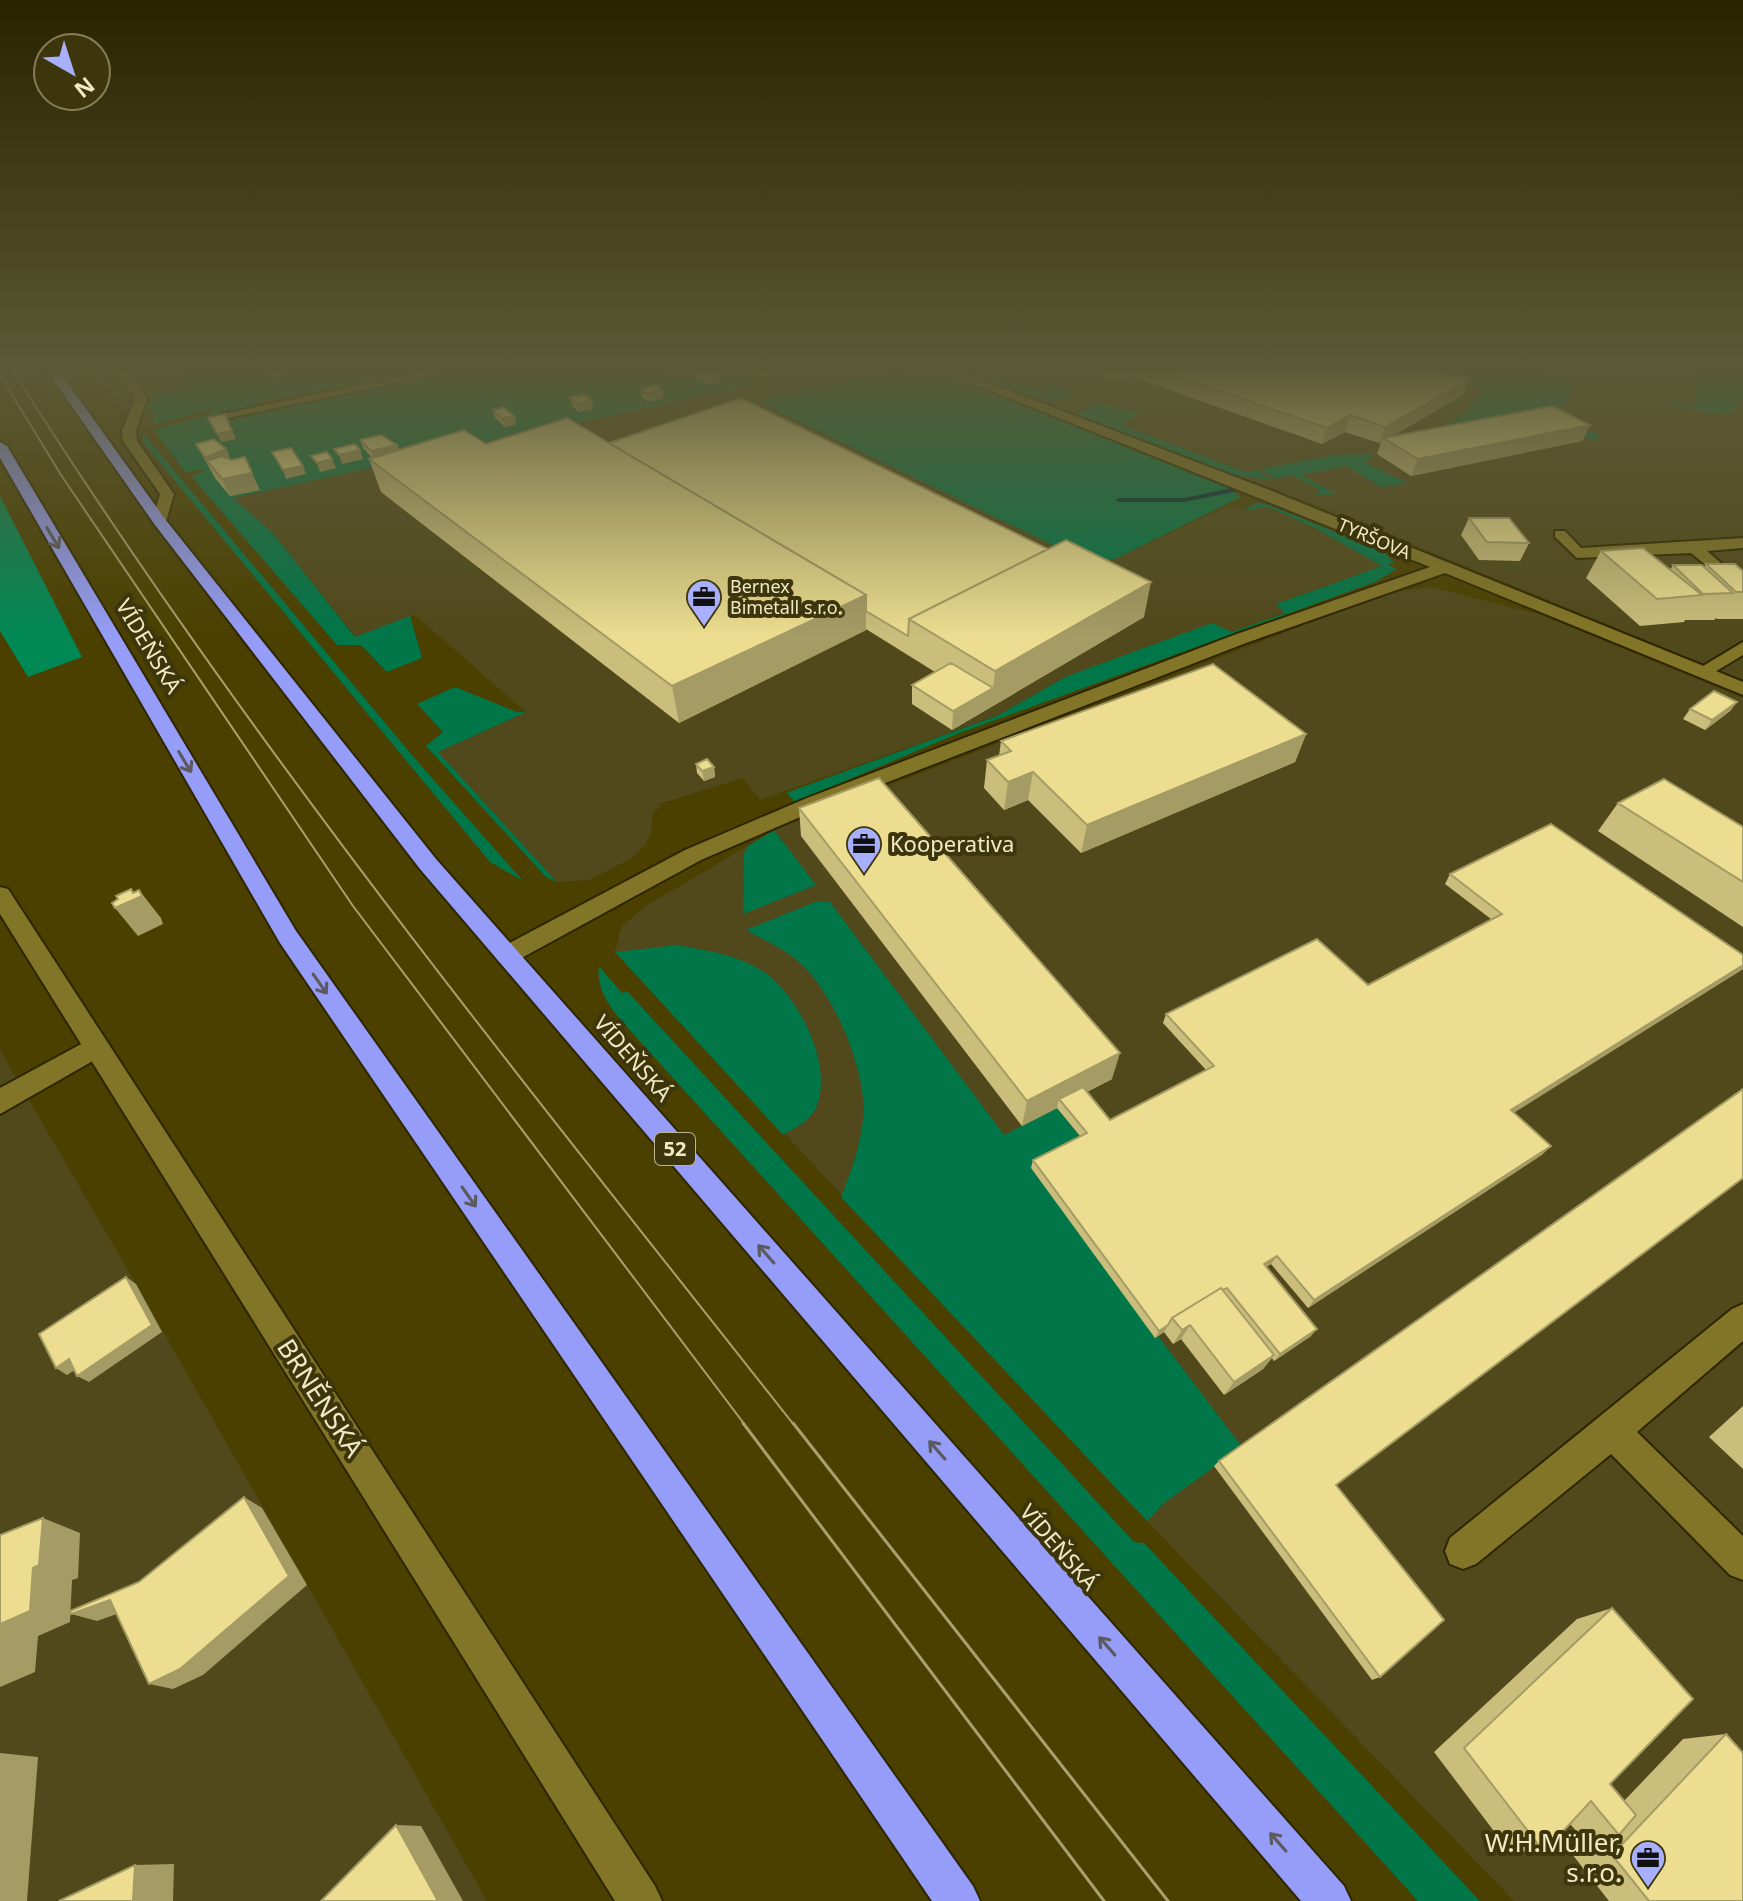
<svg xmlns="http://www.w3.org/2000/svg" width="1743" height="1901" viewBox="0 0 1743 1901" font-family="'Noto Sans',sans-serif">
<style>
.built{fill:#51491b}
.green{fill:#007649}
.forest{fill:#085}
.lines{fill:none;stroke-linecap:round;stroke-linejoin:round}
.stream{fill:#00303b;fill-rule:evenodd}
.lane-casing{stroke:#2e2600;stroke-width:4}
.street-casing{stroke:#2e2600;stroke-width:4}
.secondary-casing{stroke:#2e2600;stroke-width:4}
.highway-casing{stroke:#2e2600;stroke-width:4}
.lane{fill:#837527;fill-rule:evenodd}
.street{fill:#837527;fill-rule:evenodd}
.secondary{fill:#837527;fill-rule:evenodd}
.highway{fill:#959df9;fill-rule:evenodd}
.tram-far1{stroke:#a9a06f;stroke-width:2}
.tram{stroke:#a9a06f;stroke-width:3}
.wall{fill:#cbbe7c}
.shaded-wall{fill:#a59b65}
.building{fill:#ecdd90;stroke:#a59b65;stroke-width:2}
.oneway{stroke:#5c5a5f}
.labels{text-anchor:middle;stroke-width:8;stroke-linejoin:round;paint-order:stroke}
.far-street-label{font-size:18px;fill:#f1eac5;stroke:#3d360c}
.far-poi-label{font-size:18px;fill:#f1eac5;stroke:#3d360c;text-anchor:start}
.shield{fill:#3d360c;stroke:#bbb48e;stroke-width:2}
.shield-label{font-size:20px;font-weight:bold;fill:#f1eac5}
.street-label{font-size:22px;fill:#f1eac5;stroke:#3d360c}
.poi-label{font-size:22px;fill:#f1eac5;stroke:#3d360c;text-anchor:start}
.near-street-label{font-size:26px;fill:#f1eac5;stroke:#3d360c}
.near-poi-label{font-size:26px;fill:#f1eac5;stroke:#3d360c;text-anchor:end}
</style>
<rect width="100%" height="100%" fill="#4b4000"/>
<!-- built -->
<path class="built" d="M91,371H263L216,406L140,429Z
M805,371H850L864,377L1117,558L1231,505L1243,510L1267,507L1315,528L1382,566L1276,604L1286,612L1232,632L1065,677L999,715L760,800L743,778L659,804L660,808L653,811L651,833L645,845L630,859L589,880L557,882L437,752L526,712L415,615L356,637L273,533L232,498Z
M962,371H1743V680L1319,506Z
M1431,587L1541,615L1743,698V1901H1514L1147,1521L615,952L622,926L646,906L774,830L1386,593Z
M0,1050L136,1284L487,1901H0Z"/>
<!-- green -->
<path class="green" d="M182,371H436L259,401L256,405L228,411L231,415L340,392L342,397L351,395L350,390L455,371H660L672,381L735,371L753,384L233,498L273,533L355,637L410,616L422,658L387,672L361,645H337L192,477L207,469L185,472L154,430L209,414L215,408L153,425L155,411L147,409L157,392L179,388Z
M891,371L938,372L1227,487L1241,497L1117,558L1092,564L761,403L765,398Z
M962,371C1001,371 1014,386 1049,392L1041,388L1057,385L1075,393L1058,401H1048Z
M1448,371C1485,371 1542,360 1574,383L1562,410L1564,416L1602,438L1592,440L1546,415L1411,445L1464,414L1483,391L1476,380Z
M1697,371H1743V395L1733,414L1709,413L1666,403L1678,400V403L1700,407L1696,403Z
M1101,403L1140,413L1121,425L1245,472L1258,470L1271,480L1227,474L1075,414Z
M142,432L417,761L523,881L490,862L143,442Z
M1373,454L1367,457L1371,460L1364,462L1407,483L1382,487L1346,466L1300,475L1337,494L1314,495L1321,490L1292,475L1275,479L1261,469L1337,455Z
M1257,503L1269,505L1384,552L1394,562L1388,565L1397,569L1375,582L957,734L795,802L787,793L761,802L999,715L1065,677L1212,623L1232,632L1285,613L1276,604L1382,566L1315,528L1268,507L1243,510Z
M455,687L517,712H526L438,752L557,882L546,877L426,746L443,732L417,704Z
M774,830L816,885L743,914L744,854L748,846Z
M815,902H830L1004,1135L1057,1108L1084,1141L1031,1168L1242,1447L1164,1503L1147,1521L841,1197C851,1172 860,1147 863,1120C869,1074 832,986 794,958C780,947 762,939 746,930Z
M677,945C709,951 748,956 774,980C803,1007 833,1068 816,1108C810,1121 795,1128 783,1135L615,952Z
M599,966L622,993L627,991L1134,1542L1144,1543L1480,1901H1418L635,1036C618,1017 595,994 599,966Z"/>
<!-- forest -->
<path class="forest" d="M0,496L82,657L28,677L0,631Z"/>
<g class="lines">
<!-- stream -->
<path class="stream" d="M1236,487L1240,489L1239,491L1184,502H1119L1115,500L1119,498H1184Z"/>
<!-- lane casing -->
<g class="lane-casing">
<path id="lane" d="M115,371H127L147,398L136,431L137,441L174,494L165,525L152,522L160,494L123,441L122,431L135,398Z
M1555,531H1565L1581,548L1743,538V548L1707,551L1743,582V596L1691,553L1577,558L1555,537Z
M1743,642V655L1708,676L1702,678L1693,672Z
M96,1036L105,1040L109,1047L105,1054L0,1114V1088Z
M1743,1304V1341L1637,1432L1743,1536V1580L1730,1575L1611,1454L1476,1564L1463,1569L1450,1564L1445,1551L1450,1538L1732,1309Z"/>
</g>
<!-- street casing -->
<g class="street-casing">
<path id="street" d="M428,371H451L229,418L222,414Z
M942,371H958L1267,489L1743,682V695L1445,573L1246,643L821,808L701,860L516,961H498L495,955L498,949L685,850L807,798L1234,635L1430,567Z"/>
</g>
<!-- secondary casing -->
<g class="secondary-casing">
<path id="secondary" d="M0,887L8,889L655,1886L662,1901H615L0,914Z"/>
</g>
<!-- highway casing -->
<g class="highway-casing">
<path id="highway" d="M47,371H59L165,519L436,859L1344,1886L1351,1901H1301L420,869L155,525Z
M0,442L7,446L296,931L973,1886L980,1901H932L280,943L0,458Z"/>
</g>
<!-- lane -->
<use href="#lane" class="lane"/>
<!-- street -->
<use href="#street" class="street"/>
<!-- secondary -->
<use href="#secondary" class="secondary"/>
<!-- highway -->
<use href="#highway" class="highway"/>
<!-- tram-far1 -->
<path class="tram-far1" d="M13,371C246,741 524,1082 794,1425
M0,375L61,475L353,906L745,1425"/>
<!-- tram -->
<path class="tram" d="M743,1423L1104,1901
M793,1423L1168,1901"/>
</g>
<!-- wall -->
<path class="wall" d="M695,371H715L719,374L720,382L711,384L695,378Z
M752,371H789L761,377Z
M1093,371H1441L1470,379L1463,395L1392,436L1590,425L1582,441L1411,476L1377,454L1381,442L1379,443L1345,432L1322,444L1130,376L1118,381L1092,372Z
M641,389L662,390L663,398L648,402L642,397Z
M570,398L593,409L579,412L572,406Z
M493,410L514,416L516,424L505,427L495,418Z
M360,440L397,445L399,450L486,444L609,443L1144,617L952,730L912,704V685L935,672L866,629V630L679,723L381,492L369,459L372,458L363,448Z
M196,444L226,449L230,458L228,459L260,490L230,496L215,478Z
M1469,518L1529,543L1520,561L1479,560L1461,535Z
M1601,551L1670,570L1673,565L1704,567L1706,564L1743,571V619H1717L1716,618L1714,620H1685L1684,622L1640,626L1586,578Z
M1737,702L1730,711L1705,730L1683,719L1690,709Z
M1306,734L1295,762L1081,853L1028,800L1004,810L984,788L987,760L999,756L1001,741Z
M696,764L714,767L715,777L704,781L697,773Z
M1618,803L1743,827V927L1598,831Z
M799,808L1112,1079L1087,1092L1110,1120L1206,1070L1163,1023L1166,1014L1368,985L1491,919L1445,884L1450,874L1743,955V969L1514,1112L1543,1154L1308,1308L1271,1264L1266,1267L1311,1336L1274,1361L1272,1358L1263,1369L1224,1395L1181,1339L1173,1344L1164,1332L1155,1338L1031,1168L1033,1160L1080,1136L1057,1108L1022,1126L801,836Z
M1743,1406V1469L1709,1437Z
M1219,1461L1336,1485L1380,1677L1372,1680L1214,1466Z
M1612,1608L1610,1784L1624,1801L1683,1739L1726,1734L1743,1901H1609L1572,1854L1591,1835H1580L1570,1824L1544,1852L1509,1851L1434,1752L1577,1619Z"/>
<!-- shaded-wall -->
<path class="shaded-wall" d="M269,371H285L287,375L272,378Z
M761,371H789L761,377Z
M1119,371H1131L1130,376L1118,381Z
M719,374L720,382L711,384L710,376Z
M1470,379L1463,395L1386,440L1383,438L1381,442L1379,443L1385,427Z
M662,390L663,398L648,402L647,394Z
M592,401L593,409L579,412L577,404Z
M225,414L236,439L221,442L217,434Z
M1350,415L1345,432L1322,444L1327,428Z
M514,416L516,424L505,427L502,419Z
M1590,425L1582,441L1411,476L1418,459Z
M397,445L400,453L374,460L371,451Z
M226,449L230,458L211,465L207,461L209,466L205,458Z
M360,450L363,459L342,464L339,455Z
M332,459L336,468L320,472L317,463Z
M303,466L306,474L286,479L283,470Z
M252,473L260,490L230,496L222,479Z
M1151,582L1144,617L952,730L953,711L993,688L995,671Z
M866,595V630L679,723L672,686Z
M1737,702L1730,711L1705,730L1712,720Z
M1306,734L1295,762L1081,853L1087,825Z
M714,767L715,777L704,781L702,771Z
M1033,772L1028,800L1004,810L1008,782Z
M139,890L161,918L163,924L138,936L115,908L138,898Z
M1743,965V969L1504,1119L1511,1110Z
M1120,1053L1112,1079L1063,1104L1059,1099L1057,1108L1022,1126L1027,1101Z
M1551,1146L1543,1154L1308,1308L1314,1300Z
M1277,1256L1271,1264L1259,1272L1264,1264Z
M126,1277L136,1284L162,1332L89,1382L77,1376Z
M1168,1325L1164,1332L1155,1338L1159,1331Z
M1190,1325L1181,1339L1173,1344L1182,1330Z
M1317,1329L1311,1336L1274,1361L1280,1354Z
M1274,1355L1263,1369L1224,1395L1234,1382Z
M69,1359L81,1366L67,1375L56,1368Z
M244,1497L262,1508L307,1585L203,1675L173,1689L149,1684Z
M43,1518L80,1533L78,1578L72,1580L70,1622L38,1636L35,1672L0,1687V1624L33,1568Z
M110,1600L134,1608L97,1621L71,1614Z
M0,1753L38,1757L27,1901H0Z
M396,1825L421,1826L463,1901H438Z
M174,1864L173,1901H133L135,1865Z"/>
<!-- building -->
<path class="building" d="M697,371H715L719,374L710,376Z
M1162,371H1441L1470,379L1385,427L1350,415L1327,428Z
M656,385L662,390L647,394L641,389Z
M584,394L592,401L577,404L570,398Z
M741,398L1048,549L909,619L908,636L866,611V595L609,443Z
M1552,406L1590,425L1418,459L1383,438Z
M504,407L514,416L502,419L493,410Z
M225,414L232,431L217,434L208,418Z
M567,418L866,595L672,686L369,459L464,430L486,444Z
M381,435L397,445L371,451L360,440Z
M214,439L226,449L205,458L196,444Z
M355,444L360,450L339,455L334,449Z
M291,448L303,466L283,470L272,452Z
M327,452L332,459L317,463L311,456Z
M221,456L232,460L245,457L252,473L222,479L207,461Z
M1469,518H1509L1529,543L1487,542Z
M1066,540L1151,582L995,671L909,619Z
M1643,548L1702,595L1657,599L1601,551Z
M1706,564H1735L1743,571V592H1736Z
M1673,565H1702L1733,593L1703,594Z
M951,663L993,688L953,711L912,685Z
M1213,664L1306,734L1087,825L1033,772L1008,782L987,760L1011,751L1001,741Z
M1714,691L1737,702L1712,720L1690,709Z
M707,759L714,767L702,771L696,764Z
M879,778L1120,1053L1027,1101L799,808Z
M1664,779L1743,827V882L1618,803Z
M1551,824L1743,955V965L1511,1110L1551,1146L1314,1300L1277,1256L1264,1264L1317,1329L1280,1354L1227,1288L1223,1290L1221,1288L1172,1318L1168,1325L1159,1331L1033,1160L1087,1133L1059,1099L1083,1087L1110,1120L1214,1066L1166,1014L1317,939L1368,985L1502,914L1450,874Z
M131,889L133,893L139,890L142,896L115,908L112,903L118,899L116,896Z
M1743,1089V1178L1336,1485L1444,1620L1380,1677L1219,1461Z
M126,1277L152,1325L77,1376L69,1359L56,1368L39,1334Z
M1221,1288L1274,1355L1234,1382L1190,1325L1182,1330L1172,1318Z
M244,1497L289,1576L180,1669L149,1684L110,1600L71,1614L70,1611L139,1582Z
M43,1518L39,1565L33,1568L30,1611L0,1624V1535Z
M1612,1608L1693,1699L1610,1784L1636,1815L1619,1835L1591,1801L1544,1852L1464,1748Z
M1726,1734L1743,1753V1901H1649L1612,1855Z
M396,1825L438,1901H321Z
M135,1865L133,1901H59Z"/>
<!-- one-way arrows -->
<defs><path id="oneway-shaft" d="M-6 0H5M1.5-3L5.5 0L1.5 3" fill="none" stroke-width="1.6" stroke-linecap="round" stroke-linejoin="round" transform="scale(2)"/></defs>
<g class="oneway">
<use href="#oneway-shaft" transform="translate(53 538) rotate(59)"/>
<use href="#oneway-shaft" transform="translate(185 762) rotate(59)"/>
<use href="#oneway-shaft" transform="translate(320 984) rotate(55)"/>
<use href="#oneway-shaft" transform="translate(469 1197) rotate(55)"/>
<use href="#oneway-shaft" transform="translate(766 1254) rotate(-131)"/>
<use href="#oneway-shaft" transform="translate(937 1450) rotate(-131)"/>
<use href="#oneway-shaft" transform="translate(1107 1646) rotate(-131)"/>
<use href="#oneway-shaft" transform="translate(1278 1842) rotate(-131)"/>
</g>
<!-- sky -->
<linearGradient id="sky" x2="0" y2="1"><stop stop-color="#292300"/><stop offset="0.58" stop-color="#5b5937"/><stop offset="1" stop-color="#5b5937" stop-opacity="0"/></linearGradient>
<rect width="1743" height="637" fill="url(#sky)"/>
<!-- icons -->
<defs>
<g id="office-pin" transform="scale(1.8)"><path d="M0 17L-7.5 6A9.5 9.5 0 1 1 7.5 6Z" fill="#a8b0fc" stroke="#3d360c"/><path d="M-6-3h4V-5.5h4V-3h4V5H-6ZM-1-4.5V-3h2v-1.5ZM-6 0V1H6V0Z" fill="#111"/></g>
</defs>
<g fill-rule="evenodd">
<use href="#office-pin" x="704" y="597"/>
<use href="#office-pin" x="864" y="844"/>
<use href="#office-pin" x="1648" y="1858"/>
</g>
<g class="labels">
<!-- far-street labels -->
<g class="far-street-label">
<text transform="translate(1374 539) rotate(23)" y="6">TYRŠOVA</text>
</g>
<!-- far-poi labels -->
<g class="far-poi-label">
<text x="730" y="593">Bernex<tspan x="730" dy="21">Bimetall s.r.o.</tspan></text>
</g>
<!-- shield labels -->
<rect class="shield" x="655" y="1133" width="40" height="32" rx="6"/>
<g class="shield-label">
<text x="675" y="1156">52</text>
</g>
<!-- street labels -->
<g class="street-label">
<text transform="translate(149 646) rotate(59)" y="8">VÍDEŇSKÁ</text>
<text transform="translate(633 1058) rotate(49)" y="8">VÍDEŇSKÁ</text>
<text transform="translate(1059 1547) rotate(49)" y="8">VÍDEŇSKÁ</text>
</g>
<!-- poi labels -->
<g class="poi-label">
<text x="890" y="852">Kooperativa</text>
</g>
<!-- near-street labels -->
<g class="near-street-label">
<text transform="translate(320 1398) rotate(57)" y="9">BRNĚNSKÁ</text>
</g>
<!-- near-poi labels -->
<g class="near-poi-label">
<text x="1622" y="1852">W.H.Müller,<tspan x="1622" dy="30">s.r.o.</tspan></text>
</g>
</g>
<!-- north arrow -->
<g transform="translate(72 72) rotate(141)"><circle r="38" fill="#3d360c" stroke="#857e56" stroke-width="2"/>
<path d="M0-6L14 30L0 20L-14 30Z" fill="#a8b0fc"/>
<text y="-12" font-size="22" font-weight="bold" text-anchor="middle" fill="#f1eac5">N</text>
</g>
</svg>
